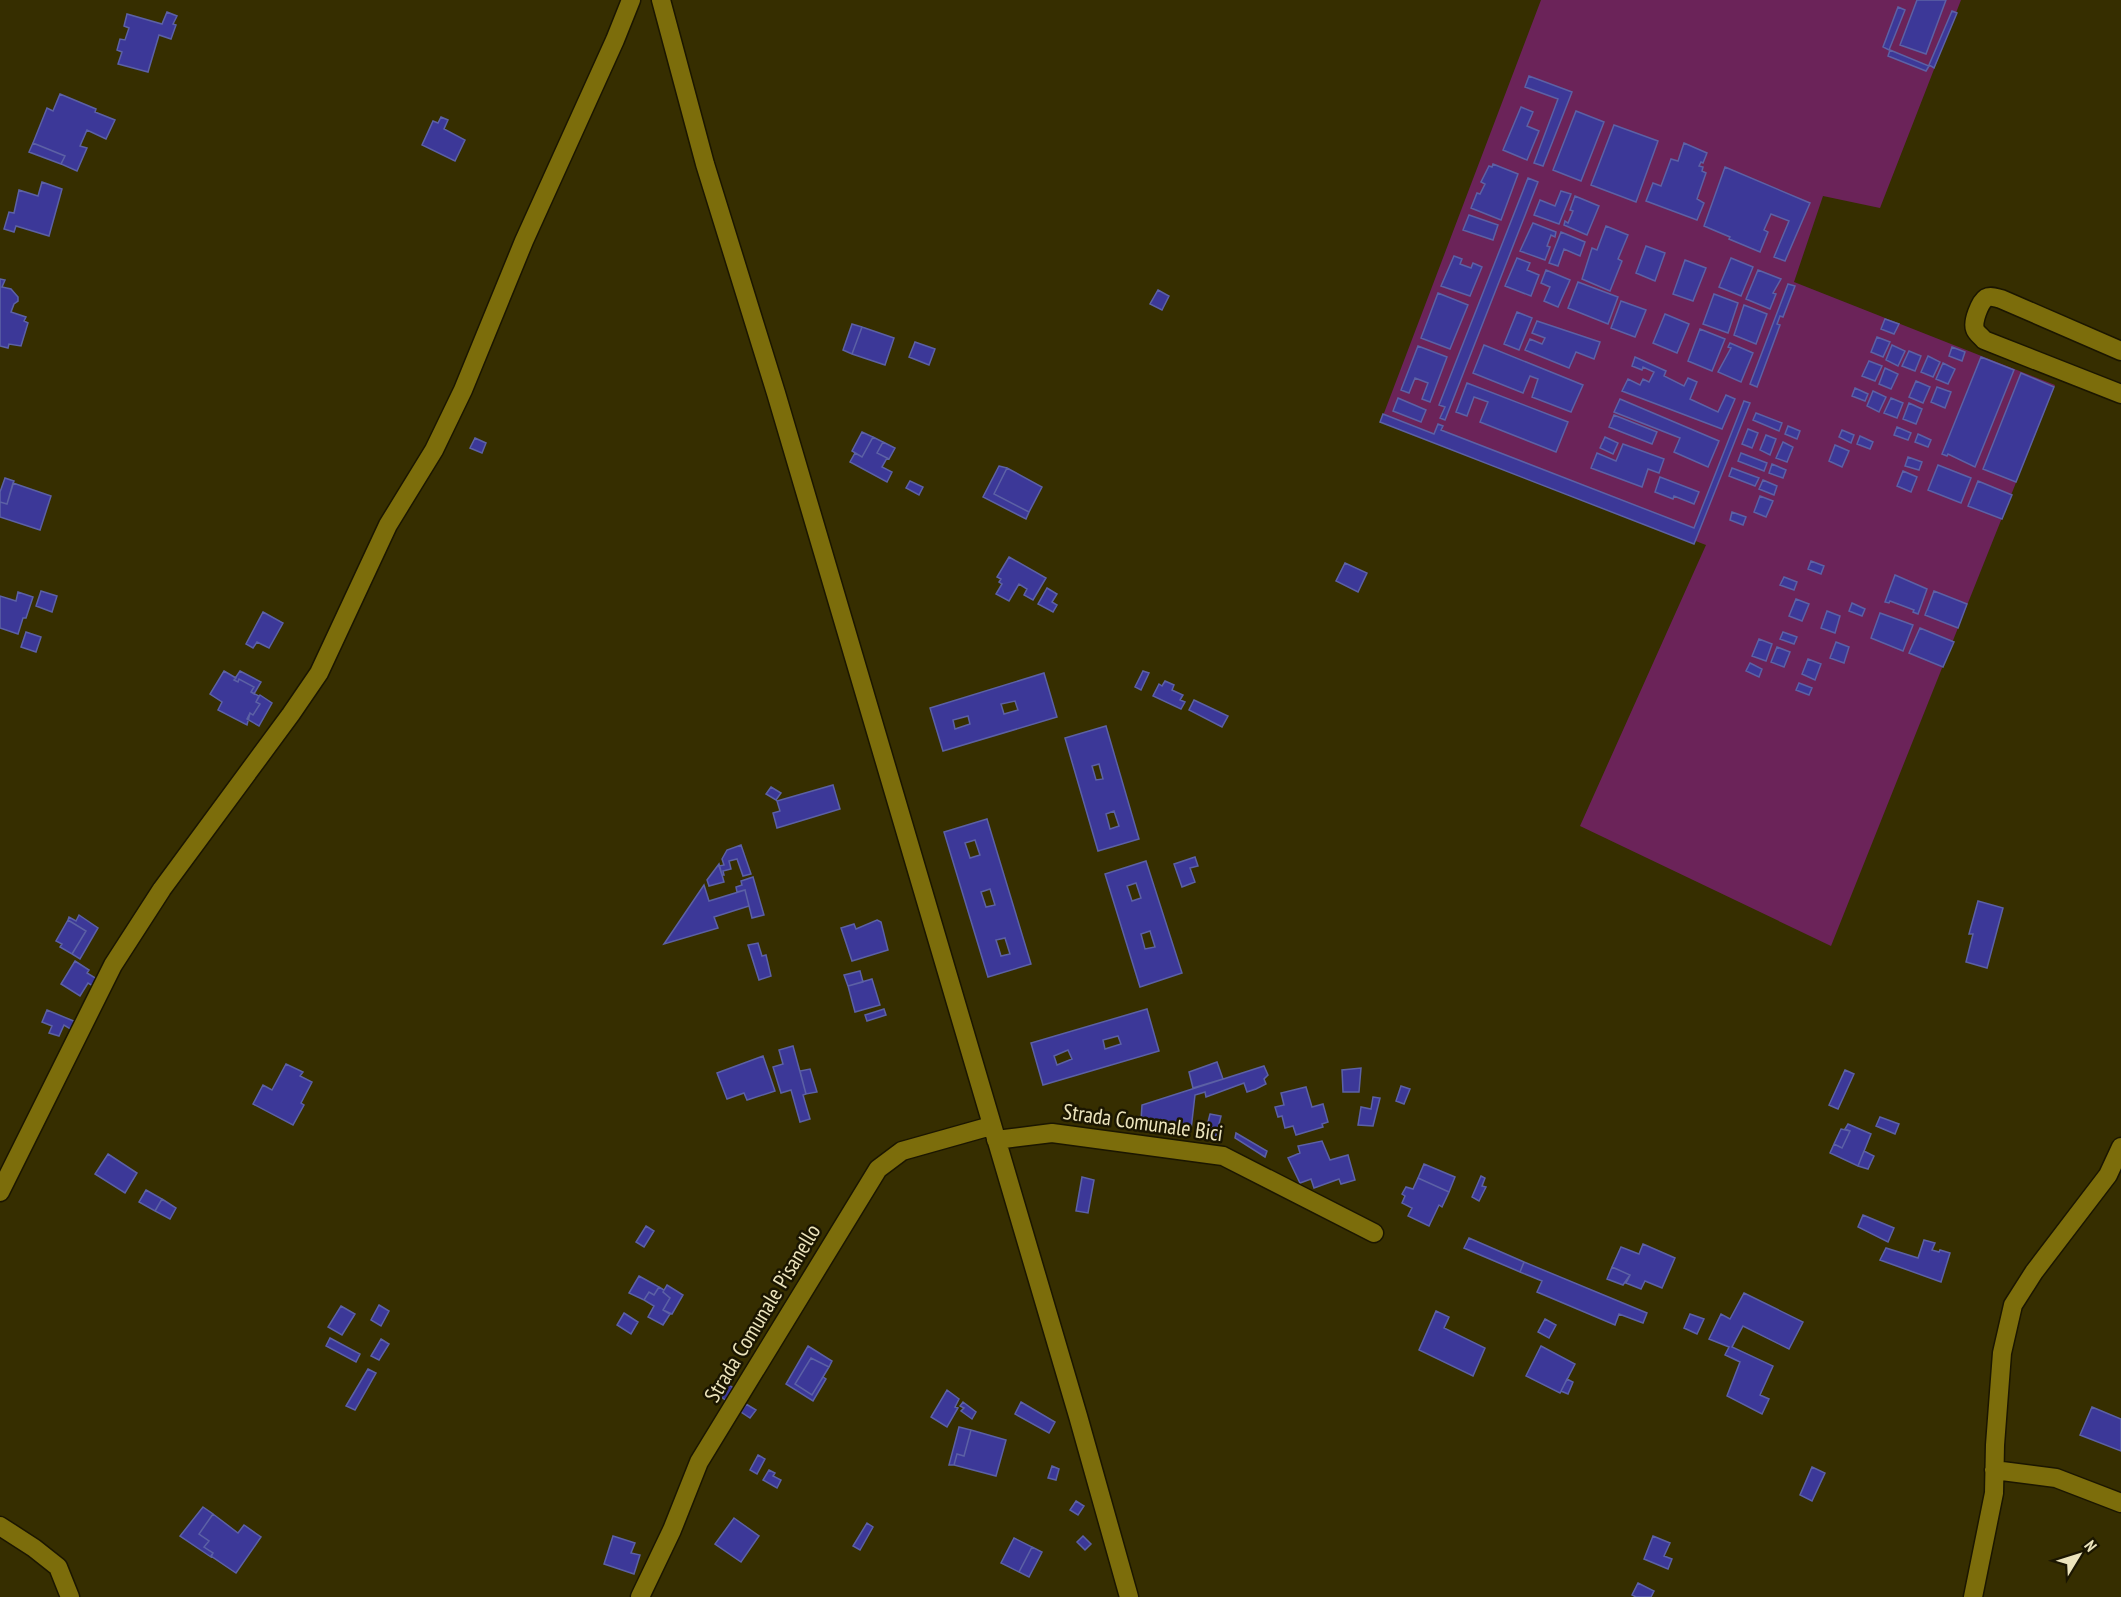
<svg xmlns="http://www.w3.org/2000/svg" width="2121" height="1597" viewBox="0 0 2121 1597" font-family="'PT Sans Narrow',sans-serif">
<style>
.green{fill:#6b2359}
.building{fill:#3c3898;stroke:#5c61a5;stroke-width:1.5;fill-rule:evenodd}
.lines{fill:none;stroke-linecap:round;stroke-linejoin:round}
.minor-casing{stroke:#1b1600;stroke-width:21}
.minor{stroke:#7c6d0b;stroke-width:18}
.labels{text-anchor:middle;stroke-width:5;stroke-linejoin:round;paint-order:stroke}
.street-label{font-size:22px;fill:#ece4bc;stroke:#1b1600}
</style>
<rect width="100%" height="100%" fill="#362e00"/>
<!-- green -->
<path class="green" d="M1541,0H1961L1880,208L1823,196L1794,282L2055,385L1831,946L1580,826L1706,545L1381,421Z"/>
<!-- building -->
<path class="building" d="M1917,0H1946L1926,54L1900,45Z
M1898,7L1905,10L1889,50L1883,47Z
M1952,11L1957,13L1934,68L1929,65Z
M167,12L177,16L173,24L176,25L171,39L159,35L148,72L118,64L122,52L117,50L120,39L125,40L129,28L124,26L127,14L162,24Z
M1890,50L1929,66L1926,71L1888,56Z
M1529,76L1572,92L1543,166L1534,163L1558,99L1525,87Z
M60,94L96,109L95,112L115,120L106,139L87,130L80,146L87,148L77,171L61,164L65,156L33,143L47,108L53,111Z
M1521,107L1533,112L1527,126L1539,131L1527,160L1503,150Z
M1576,111L1604,122L1581,181L1553,170Z
M441,117L448,120L444,129L465,140L455,161L422,145L433,121L438,123Z
M1614,125L1658,141L1636,202L1591,185Z
M33,143L65,156L61,164L29,152Z
M1684,143L1707,153L1703,163L1701,162L1699,166L1703,167L1702,171L1706,173L1697,199L1704,203L1697,220L1646,201L1653,183L1661,186L1671,159L1678,161Z
M1493,164L1518,174L1501,220L1471,208L1477,193L1480,194L1485,184L1481,182L1489,166L1492,167Z
M1725,167L1810,203L1785,261L1774,257L1789,221L1771,214L1764,230L1768,232L1760,252L1729,239L1730,237L1704,226Z
M1528,178L1538,182L1445,420L1440,418L1445,407L1439,405Z
M42,182L62,189L49,236L16,226L14,232L4,229L9,212L14,213L19,190L38,196Z
M1561,191L1571,194L1559,224L1534,215L1540,200L1555,206Z
M1575,196L1599,206L1587,235L1564,225L1565,221L1568,223L1573,211L1570,210Z
M1469,215L1498,225L1493,240L1463,230Z
M1533,223L1556,232L1555,237L1551,235L1547,246L1550,247L1545,260L1520,251Z
M1606,226L1628,235L1618,259L1622,261L1610,291L1582,279L1592,248L1597,250Z
M1561,232L1585,242L1580,256L1564,249L1558,266L1549,263Z
M1646,246L1665,253L1655,281L1636,273Z
M1454,256L1462,259L1460,264L1471,268L1473,263L1482,267L1470,296L1441,286Z
M1517,258L1530,263L1527,270L1539,275L1531,296L1505,286Z
M1731,258L1753,267L1741,296L1719,287Z
M1685,260L1706,268L1693,301L1673,294Z
M1546,270L1570,280L1558,307L1544,301L1550,287L1541,283Z
M1758,270L1781,279L1773,293L1776,294L1770,309L1746,299Z
M0,279L5,280L2,287L11,289L18,297V301L14,304L11,312L26,317L24,321L28,323L21,346L9,344L8,348L0,346Z
M1578,282L1618,297L1608,324L1568,308Z
M1788,284L1795,286L1783,317L1780,316L1777,324L1780,325L1757,387L1750,384Z
M1158,290L1169,296L1162,310L1150,304Z
M1438,293L1468,305L1450,349L1421,338Z
M1714,294L1738,303L1728,333L1703,324Z
M1621,301L1646,310L1635,337L1611,328Z
M1744,305L1767,314L1756,344L1734,335Z
M1517,312L1532,318L1519,350L1504,344Z
M1665,314L1689,324L1677,353L1653,343Z
M1885,319L1899,324L1894,334L1881,329Z
M1537,321L1600,342L1594,359L1576,352L1569,368L1525,350L1530,339L1542,344L1545,338L1532,333Z
M852,324L862,327L852,354L843,350Z
M862,327L894,338L885,365L852,354Z
M1700,329L1725,339L1712,371L1688,361Z
M1877,337L1890,342L1883,357L1871,352Z
M915,342L935,349L929,365L909,357Z
M1730,343L1753,353L1741,382L1718,372L1731,348L1728,347Z
M1484,345L1583,385L1571,412L1532,397L1538,379L1530,376L1523,393L1473,373Z
M1892,345L1905,351L1898,366L1886,360Z
M1418,346L1447,357L1430,402L1422,399L1428,383L1415,378L1409,393L1401,390Z
M1952,347L1965,352L1962,361L1949,356Z
M1909,351L1921,356L1915,371L1902,366Z
M1928,356L1940,362L1933,377L1921,372Z
M1635,357L1666,371L1664,376L1684,386L1688,378L1697,382L1690,399L1718,412L1726,395L1735,399L1722,429L1622,391L1628,379L1640,385L1643,379L1649,382L1654,372L1643,367L1642,370L1632,366Z
M1981,357L2014,370L1975,467L1948,454L1947,456L1942,454Z
M1869,361L1882,366L1875,381L1862,376Z
M1943,363L1955,369L1948,384L1936,379Z
M1885,368L1898,374L1891,389L1879,384Z
M2021,373L2054,387L2016,482L1983,469Z
M1916,381L1930,387L1923,403L1909,397Z
M1467,383L1568,422L1556,452L1480,422L1488,402L1474,397L1467,416L1456,412Z
M1937,387L1951,392L1945,408L1931,402Z
M1855,388L1868,394L1865,401L1852,396Z
M1873,391L1886,397L1879,412L1867,406Z
M1398,398L1426,410L1421,422L1393,411Z
M1891,398L1903,403L1897,418L1884,413Z
M1620,399L1719,441L1708,467L1674,452L1680,438L1614,412Z
M1744,401L1750,403L1694,544L1380,422L1383,414L1434,434L1438,424L1443,426L1441,430L1694,528Z
M1909,403L1922,409L1916,424L1903,419Z
M1756,413L1782,423L1779,431L1753,420Z
M1614,415L1657,432L1652,444L1609,427Z
M1788,426L1800,431L1797,439L1785,434Z
M1897,427L1911,433L1908,440L1894,435Z
M1748,429L1758,433L1752,448L1742,444Z
M1842,430L1854,435L1851,443L1839,437Z
M862,432L873,437L862,457L852,451Z
M1918,434L1931,440L1928,447L1915,442Z
M1766,435L1776,439L1770,455L1760,450Z
M1860,436L1873,442L1870,449L1857,444Z
M873,437L883,442L877,453L887,458L882,467L892,472L887,482L850,462L855,453L862,457Z
M1605,437L1618,443L1613,454L1600,448Z
M475,438L486,443L482,453L470,448Z
M883,442L895,448L889,459L877,453Z
M1783,442L1793,447L1787,462L1776,458Z
M1623,444L1664,459L1659,473L1648,469L1642,487L1591,468L1597,453L1616,461Z
M1835,445L1849,451L1842,467L1829,461Z
M1741,453L1767,463L1764,471L1738,461Z
M1908,457L1922,462L1919,470L1905,466Z
M1772,464L1786,470L1783,478L1769,473Z
M1938,465L1971,478L1961,503L1928,490Z
M999,466L1007,468L994,494L1029,512L1026,519L983,497Z
M1007,468L1042,487L1029,512L994,494Z
M1732,468L1759,478L1755,486L1729,476Z
M1903,471L1917,477L1911,492L1897,486Z
M1660,477L1699,492L1694,504L1674,496L1673,499L1655,492Z
M5,478L14,481L7,504L0,502V492Z
M1763,480L1777,486L1774,495L1759,489Z
M910,481L923,487L919,495L906,488Z
M1978,481L2012,495L2002,519L1968,506Z
M13,483L51,496L40,530L0,517V502L7,504Z
M1760,496L1773,501L1766,517L1754,512Z
M1732,512L1746,517L1743,525L1730,520Z
M1009,557L1046,578L1033,600L1024,595L1027,589L1019,584L1009,601L996,594L1002,584L999,582L1001,579L997,577Z
M1811,561L1824,566L1821,574L1808,569Z
M1345,563L1367,573L1358,592L1336,581Z
M1895,575L1927,589L1918,614L1913,612L1914,610L1890,601L1889,603L1885,602Z
M1784,577L1797,582L1794,590L1780,585Z
M1047,588L1057,594L1052,602L1057,605L1053,612L1038,604Z
M41,591L57,596L52,612L36,606Z
M1934,591L1967,604L1958,628L1925,615Z
M18,592L33,597L26,618H23L18,634L0,628V596L16,601Z
M1796,599L1809,604L1802,621L1789,616Z
M1852,603L1865,609L1862,616L1849,611Z
M1827,611L1840,616L1835,633L1821,628Z
M263,612L283,623L269,648L257,642L253,648L246,644Z
M1880,613L1913,625L1903,651L1871,638Z
M1920,628L1954,642L1943,667L1909,653Z
M26,632L41,637L36,652L21,647Z
M1783,632L1797,637L1794,644L1780,639Z
M1759,639L1772,644L1766,661L1752,656Z
M1836,642L1849,647L1844,663L1830,658Z
M1777,647L1790,652L1784,667L1771,662Z
M1808,659L1821,664L1815,680L1802,674Z
M1750,663L1762,669L1759,677L1746,671Z
M224,671L236,678L234,680L238,682L239,679L254,687L251,692L259,696L256,702L260,704L253,715L250,713L247,725L218,710L222,702L210,694Z
M240,671L261,682L254,694L251,692L254,687L239,679L238,682L234,680Z
M1143,671L1149,673L1141,690L1135,687Z
M1044,673L1057,717L943,751L930,708ZM1015,701L1018,710L1004,714L1001,704ZM968,716L970,724L955,729L953,720Z
M1165,681L1174,685L1172,690L1183,695L1180,700L1185,702L1181,709L1153,696L1159,684L1162,686Z
M1799,683L1812,688L1809,695L1796,690Z
M260,695L272,703L259,726L247,719L250,713L253,715L260,704L256,702Z
M1194,700L1228,716L1222,727L1189,710Z
M1106,726L1139,839L1098,851L1065,738ZM1099,764L1103,779L1096,780L1092,766ZM1114,811L1119,826L1110,829L1106,814Z
M833,785L840,809L777,828L773,813L780,811L777,801Z
M771,787L781,793L776,800L766,794Z
M987,819L1031,964L988,977L944,832ZM975,840L980,855L970,858L965,843ZM990,889L995,905L986,907L981,892ZM1005,938L1010,954L1001,956L996,940Z
M741,845L751,874L743,876L737,859L729,861L731,869L723,871L724,875H722L719,866L724,865L722,859L727,850Z
M1195,857L1198,866L1190,868L1195,882L1182,887L1174,864Z
M1146,861L1182,973L1140,987L1105,874ZM1136,883L1141,898L1132,901L1127,886ZM1150,931L1155,947L1145,949L1141,934Z
M719,864L724,882L709,886L707,880Z
M753,877L764,915L752,918L745,890L737,892L736,887L742,885L741,881Z
M704,885L709,901L745,890L749,906L714,917L718,928L664,944Z
M1978,901L2003,908L1987,968L1966,962L1973,934H1969Z
M79,915L98,928L80,959L72,954L86,931L68,920L69,917L76,921Z
M68,920L86,931L72,954L60,947L62,944L56,941Z
M877,920L881,922L888,950L852,961L841,928L854,924L856,929Z
M758,943L762,956L766,955L771,976L759,980L748,945Z
M75,961L89,970L87,973L97,979L93,986L88,983L80,996L61,984Z
M860,971L863,982L848,986L844,975Z
M872,979L880,1005L855,1012L848,986Z
M884,1009L886,1015L867,1021L865,1015Z
M1147,1009L1159,1051L1043,1085L1031,1043ZM1118,1036L1121,1044L1105,1049L1103,1040ZM1068,1050L1072,1059L1057,1065L1054,1056Z
M47,1010L76,1022L72,1030L64,1025L59,1036L49,1033L52,1026L42,1022Z
M793,1046L806,1094L803,1095L810,1119L800,1122L791,1090L781,1093L773,1067L783,1064L779,1050Z
M763,1056L775,1091L747,1100L744,1093L727,1099L717,1073Z
M1217,1062L1223,1079L1193,1088L1189,1072Z
M286,1064L303,1072L300,1076L312,1082L301,1103L304,1105L293,1125L253,1104L263,1085L272,1090Z
M1264,1066L1268,1075L1264,1079L1266,1084L1256,1089L1247,1092L1244,1083L1206,1097L1205,1092L1195,1095L1191,1130L1154,1124V1120H1141L1142,1105Z
M1361,1068L1359,1092H1343L1342,1070Z
M810,1069L817,1092L806,1094L800,1071Z
M1845,1070L1854,1074L1838,1109L1829,1105Z
M1401,1086L1410,1089L1404,1104L1396,1101Z
M1306,1087L1312,1107L1323,1104L1328,1122L1322,1124L1323,1127L1296,1135L1293,1126L1285,1128L1282,1116L1278,1117L1275,1107L1284,1105L1281,1093Z
M1373,1097L1380,1098L1373,1126L1358,1125L1361,1107L1371,1109Z
M1210,1114L1221,1116L1216,1136L1205,1134Z
M1880,1117L1899,1124L1895,1134L1876,1126Z
M1848,1124L1871,1134L1858,1166L1830,1153L1834,1144L1842,1148L1850,1131L1845,1129Z
M1841,1129L1850,1131L1842,1148L1834,1144Z
M1236,1133L1267,1151L1265,1157L1235,1138Z
M1322,1141L1330,1160L1348,1155L1355,1180L1341,1184L1339,1179L1314,1188L1311,1179L1300,1183L1288,1158L1300,1153L1298,1146Z
M1864,1151L1874,1156L1868,1169L1858,1166Z
M108,1154L137,1173L125,1193L95,1174Z
M1424,1164L1455,1177L1449,1192L1418,1178Z
M1481,1176L1485,1178L1482,1186L1486,1187L1479,1201L1472,1197Z
M1082,1177L1094,1180L1088,1213L1076,1211Z
M1418,1178L1449,1192L1442,1207L1439,1205L1429,1226L1408,1216L1412,1208L1402,1203L1405,1196L1402,1194L1406,1187L1413,1189Z
M146,1190L162,1199L155,1211L139,1202Z
M162,1199L176,1208L170,1219L155,1211Z
M1863,1215L1894,1228L1888,1242L1858,1227Z
M646,1226L654,1231L644,1247L636,1242Z
M1469,1238L1524,1262L1520,1272L1464,1248Z
M1924,1240L1935,1243L1932,1250L1939,1252L1940,1250L1950,1253L1941,1282L1880,1260L1886,1248L1918,1258Z
M1643,1244L1675,1258L1662,1288L1645,1281L1641,1289L1626,1283L1630,1275L1612,1267L1621,1247L1639,1254Z
M1524,1262L1647,1313L1643,1323L1619,1314L1615,1325L1537,1292L1542,1281L1520,1272Z
M1612,1267L1630,1275L1623,1285L1607,1279Z
M639,1276L659,1287L654,1295L649,1292L644,1300L629,1293Z
M667,1285L683,1295L672,1314L663,1310L670,1298L663,1292Z
M659,1287L664,1290L663,1292L670,1298L663,1310L670,1314L663,1325L648,1317L654,1306L644,1300L649,1292L654,1295Z
M1744,1293L1803,1322L1789,1349L1743,1326L1732,1347L1773,1366L1760,1395L1769,1399L1762,1414L1727,1396L1740,1362L1725,1355L1729,1347L1709,1339L1721,1314L1730,1319Z
M379,1305L389,1311L381,1326L371,1320Z
M341,1306L355,1314L342,1335L328,1327Z
M1436,1311L1449,1317L1444,1328L1485,1348L1473,1376L1419,1350Z
M624,1313L638,1322L631,1334L617,1325Z
M1690,1314L1704,1319L1697,1334L1684,1328Z
M1545,1319L1556,1325L1549,1338L1538,1332Z
M330,1338L360,1354L356,1362L326,1346Z
M381,1339L389,1344L379,1360L371,1356Z
M808,1346L832,1361L829,1367L811,1358L795,1384L812,1395L823,1377L826,1379L813,1401L786,1384Z
M1541,1346L1575,1364L1560,1393L1526,1376Z
M811,1358L829,1367L812,1395L795,1384Z
M368,1369L376,1373L355,1410L346,1406Z
M1567,1379L1573,1382L1568,1394L1561,1391Z
M726,1383L735,1389L727,1401L718,1395Z
M947,1390L959,1399L955,1407L958,1408L947,1427L931,1417Z
M963,1402L976,1412L972,1419L961,1411L964,1408L960,1406Z
M1021,1402L1055,1422L1049,1433L1015,1414Z
M746,1404L756,1410L750,1418L741,1412Z
M2092,1407L2121,1419V1451L2080,1435Z
M959,1427L971,1430L964,1456L957,1454L954,1465H949Z
M971,1430L1006,1440L996,1476L954,1465L957,1454L964,1456Z
M758,1455L765,1459L757,1474L750,1470Z
M1052,1466L1059,1469L1056,1480L1048,1478Z
M1812,1467L1825,1473L1812,1501L1800,1495Z
M769,1470L775,1473L773,1476L781,1480L777,1488L763,1480Z
M1076,1501L1084,1506L1078,1515L1070,1510Z
M203,1507L213,1514L199,1534L209,1541L204,1547L213,1553L211,1557L180,1536Z
M213,1514L238,1533L244,1525L261,1537L236,1573L211,1556L213,1553L204,1547L209,1541L199,1534Z
M734,1518L759,1536L741,1562L715,1544Z
M867,1523L873,1527L860,1550L853,1546Z
M613,1536L635,1543L631,1553L640,1555L634,1574L604,1564Z
M1083,1536L1091,1544L1085,1550L1077,1542Z
M1653,1536L1670,1543L1664,1556L1672,1559L1668,1569L1644,1559Z
M1014,1538L1032,1547L1019,1572L1001,1563Z
M1032,1547L1042,1552L1029,1577L1019,1572Z
M1638,1583L1654,1591L1651,1597H1636L1632,1595Z"/>
<g class="lines">
<!-- minor casing -->
<g class="minor-casing">
<path id="minor" d="M661,0L705,164L776,393L1078,1416L1129,1597
M2121,351L2001,299C1996,298 1991,295 1986,298C1980,302 1972,322 1975,329C1976,333 1982,337 1984,340L2121,394
M996,1140L1052,1133L1223,1156L1374,1233
M0,1192L113,965L162,889L291,714L319,673L388,525L434,450L463,390L524,241L615,40L631,0
M1994,1470L2056,1478L2121,1503
M0,1526L34,1548L58,1567L70,1597
M640,1597L672,1530L699,1462L878,1169L902,1151L991,1126
M1973,1597L1994,1493L1995,1445L2002,1353L2013,1305L2034,1272L2108,1175L2121,1147"/>
</g>
<!-- minor -->
<use href="#minor" class="minor"/>
</g>
<g class="labels">
<!-- street labels -->
<g class="street-label">
<text transform="translate(1143 1122) rotate(8)" y="8">Strada Comunale Bici</text>
<text transform="translate(762 1313) rotate(-59)" y="8">Strada Comunale Pisanello</text>
</g>
</g>
<!-- north arrow -->
<g transform="translate(2079 1555) rotate(52)" stroke="#1b1600" stroke-width="4.5" paint-order="stroke">
<path d="M0-4.5L10 22L0 15L-10 22Z" fill="#ece4bc"/>
<text y="-9" font-size="16" font-weight="bold" text-anchor="middle" fill="#ece4bc">N</text>
</g>
</svg>
